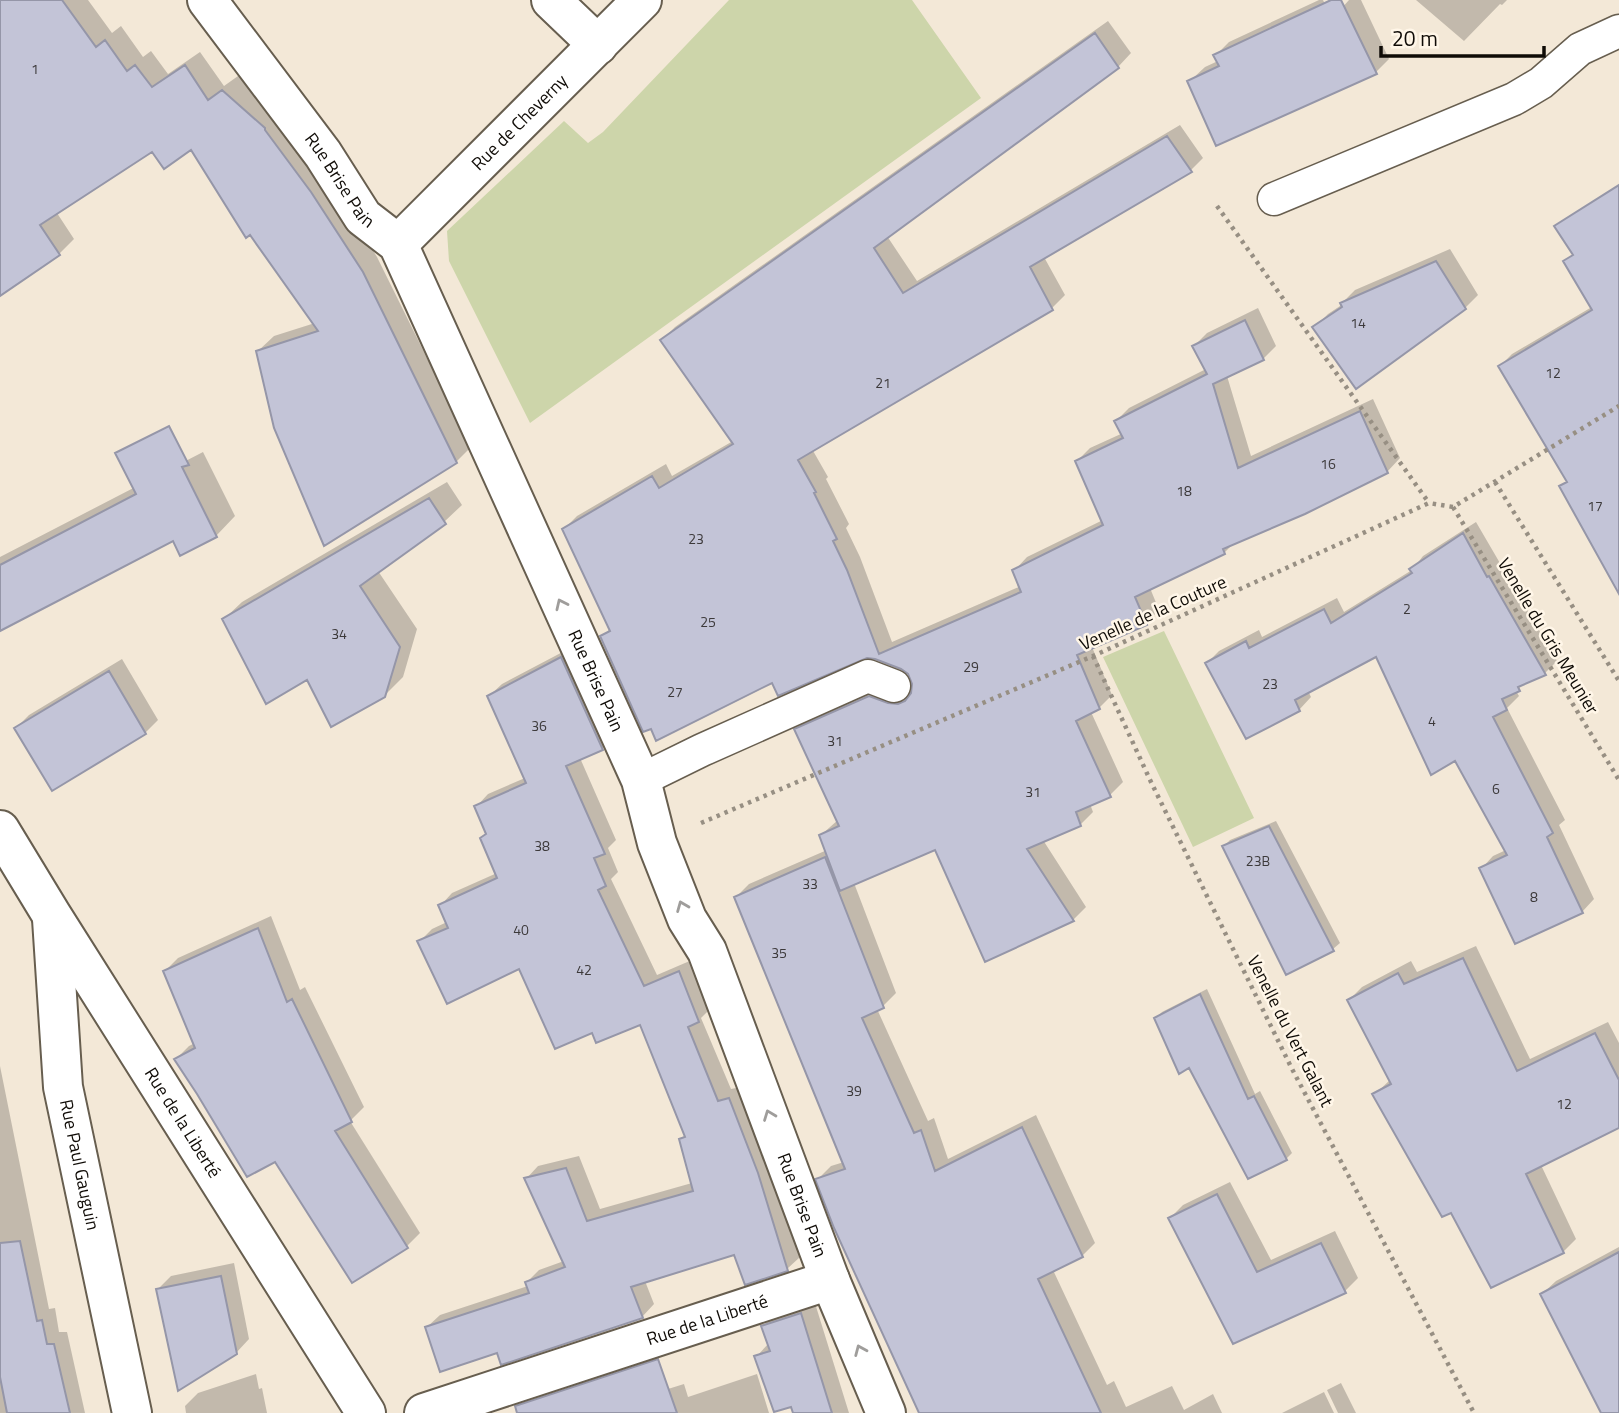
<svg xmlns="http://www.w3.org/2000/svg" width="1619" height="1413" viewBox="0 0 1619 1413" font-family="'Titillium Web',sans-serif">
<style>
.green{fill:#cdd5aa}
.shadow{fill:#0003}
.building{fill:#c3c4d7;stroke:#9596a8;stroke-width:2}
.lines{fill:none;stroke-linecap:round;stroke-linejoin:round}
.lane-casing{stroke:#675e4f;stroke-width:35}
.street-casing{stroke:#675e4f;stroke-width:42}
.path{stroke:#978f83;stroke-width:4.5;stroke-dasharray:3.5 5;stroke-linecap:butt}
.lane{stroke:#fff;stroke-width:32}
.street{stroke:#fff;stroke-width:38}
.oneway{stroke:#9f9d9b}
.labels{text-anchor:middle;stroke-width:5;stroke-linejoin:round;paint-order:stroke}
.number-label{font-size:14px;fill:#3c393a}
.street-label{font-size:18px;fill:#0f0b06;stroke:#fff6e8}
</style>
<rect width="100%" height="100%" fill="#f3e8d7"/>
<!-- green -->
<path class="green" d="M729,0H912L981,98L530,423L449,261L447,231L564,121L588,143L603,132Z
M1164,631L1254,818L1193,847L1103,657Z"/>
<!-- shadow -->
<path class="shadow" d="M0,0H88L112,33L121,26L143,57L151,51L168,74L200,52L224,86L238,76L275,108L326,176L377,257L471,447L456,462L258,351L274,336L315,323L191,148L153,150L57,213L74,239L59,254L1,293L0,291Z
M1319,0H1323L1332,19L1349,0H1361L1389,59L1376,72L1191,80L1205,67L1218,61L1216,55L1229,42Z
M1416,0H1507L1502,5L1500,4L1464,41Z
M1108,21L1131,53L1118,67L887,236L917,281L1180,125L1203,158L1190,171L1044,257L1065,295L1052,308L812,449L828,477L826,479L849,524L846,528L860,557L892,642L1021,586L1014,571L1027,557L1103,520L1077,461L1090,448L1123,433L1116,421L1129,408L1206,369L1194,346L1207,333L1258,308L1276,346L1263,359L1227,376L1251,456L1373,399L1400,458L1387,472L1235,542L1224,553L1150,588L1159,610L1146,623L1092,647L1112,695L1099,708L1091,712L1123,782L1110,795L1090,804L1093,812L1080,825L1043,840L1086,907L1073,920L935,847L854,883L896,993L883,1006L877,1009L928,1121L934,1118L948,1159L1036,1115L1095,1243L1082,1256L1053,1270L1107,1385L1114,1381L1126,1407L1172,1386L1184,1410L1213,1394L1222,1413H921L818,1179L831,1166L844,1162L736,897L749,884L827,850L821,835L838,820L796,730L809,716L883,684L902,691L913,692L914,684L910,674L902,668L874,657H861L773,680L602,637L611,628L564,529L577,516L666,464L672,476L733,441L662,340L675,327Z
M1450,249L1478,295L1465,308L1314,328L1328,314L1343,304L1342,303L1355,290Z
M1619,291V590L1561,486L1568,480L1500,366L1512,354Z
M203,452L235,516L216,536L173,539L0,616V557Z
M447,482L462,505L444,522L378,571L417,629L403,677L384,696L308,678L224,619L242,602Z
M1476,522L1557,661L1545,673L1527,681L1516,691L1519,696L1507,708L1565,820L1559,825L1594,899L1582,912L1481,869L1493,856L1506,850L1455,759L1376,654L1308,691L1311,697L1299,710L1207,663L1219,651L1259,630L1262,637L1337,598L1344,612L1412,570L1423,556Z
M574,646L615,736L602,748L580,758L616,840L608,848L618,872L611,879L657,975L692,960L711,1008L701,1018L731,1089L741,1087L770,1160L800,1257L787,1269L735,1253L645,1281L654,1304L642,1317L498,1351L427,1327L440,1315L528,1286L527,1282L539,1270L564,1261L526,1179L538,1166L579,1156L600,1209L692,1183L681,1139L686,1134L641,1023L520,967L419,942L432,929L447,922L440,906L452,893L497,873L488,833L476,807L488,794L525,778L489,696L502,684Z
M122,659L158,720L145,733L16,728L29,715Z
M1276,821L1340,943L1333,949L1287,973L1224,846L1230,840Z
M271,916L300,990L305,987L364,1107L350,1121L420,1233L407,1246L352,1280L276,1160L176,1059L189,1046L195,1043L165,971L178,958Z
M1476,946L1530,1059L1608,1022L1619,1043V1126L1541,1165L1576,1239L1563,1252L1451,1211L1374,1095L1390,1080L1349,1000L1362,987L1411,961L1417,972Z
M1207,989L1255,1094L1260,1091L1292,1153L1286,1159L1156,1018L1162,1012Z
M0,1066L49,1309L55,1308L59,1332H67L85,1413H0Z
M1230,1182L1271,1260L1335,1231L1358,1278L1345,1291L1233,1342L1170,1218L1183,1205Z
M1619,1247V1390L1542,1294L1556,1281Z
M234,1263L249,1339L236,1353L158,1289L171,1276Z
M814,1300L849,1413H795L792,1404L756,1357L769,1343L763,1326L776,1313Z
M256,1374L259,1389L262,1388L267,1413H186L185,1406L198,1393Z
M757,1374L769,1413H591L684,1384L688,1397Z
M1341,1383L1356,1413H1338L1327,1390Z
M1324,1392L1334,1413H1282Z"/>
<!-- building -->
<path class="building" d="M0,0H62L96,47L105,40L127,71L135,65L152,87L185,65L208,100L222,90L265,128V130L311,192L363,272L457,463L324,546L274,428L256,351L318,331L250,235L246,238L191,150L164,169L152,152L40,225L60,255L0,296Z
M1331,0H1341L1377,74L1216,146L1187,81L1219,66L1213,55Z
M1095,33L1119,68L874,248L903,293L1167,136L1192,172L1030,267L1053,310L798,460L816,492L814,493L837,539L833,541L847,570L879,654L1021,592L1012,570L1103,525L1075,461L1123,438L1114,421L1207,374L1192,346L1245,320L1264,360L1213,384L1238,468L1360,411L1388,473L1305,514L1223,549L1225,554L1135,597L1147,625L1077,655L1100,709L1076,721L1111,797L1076,812L1081,826L1027,849L1074,921L985,962L935,850L840,891L819,835L839,826L794,729L869,696L888,703L898,704L905,701L911,693L912,684L908,674L901,669L875,659L867,658L778,696L772,683L656,741L651,729L643,732L600,636L610,631L562,529L652,476L659,488L733,444L660,340Z
M1619,185V594L1559,486L1567,482L1498,366L1592,310L1563,261L1573,255L1554,226Z
M1436,261L1466,309L1356,389L1312,327L1342,307L1340,303Z
M169,426L189,465L182,467L217,537L180,556L173,541L0,631V565L136,494L115,453Z
M429,498L446,524L360,586L400,647L385,697L331,727L307,680L266,704L222,619Z
M1463,533L1487,577L1489,576L1546,675L1518,687L1520,691L1502,699L1507,710L1493,717L1553,833L1547,837L1583,913L1515,944L1479,868L1507,855L1455,761L1431,775L1376,657L1295,700L1300,711L1246,739L1205,663L1246,641L1249,648L1324,609L1331,623L1412,573L1409,569Z
M561,657L603,750L566,766L605,854L594,858L606,886L598,890L644,986L679,971L699,1022L688,1027L718,1101L729,1098L758,1173L788,1271L745,1285L734,1255L631,1287L643,1318L501,1365L497,1353L440,1372L425,1327L529,1293L525,1282L565,1267L524,1178L566,1168L587,1221L693,1191L679,1139L685,1137L640,1025L596,1043L592,1033L555,1049L519,969L447,1004L417,941L448,928L438,905L497,878L480,838L486,834L474,806L526,783L487,696Z
M109,671L146,734L52,791L14,728Z
M1269,826L1334,951L1286,975L1222,846Z
M825,857L884,1008L862,1018L914,1133L921,1130L935,1171L1022,1127L1083,1257L1038,1279L1101,1413H919L834,1228L815,1179L845,1169L734,897Z
M258,928L287,1002L292,999L352,1122L335,1131L408,1248L352,1283L275,1162L247,1177L197,1094L174,1059L195,1048L163,971Z
M1463,958L1517,1071L1595,1033L1619,1080V1128L1526,1174L1564,1253L1491,1288L1451,1213L1442,1217L1372,1094L1391,1084L1347,1000L1398,973L1404,984Z
M1200,994L1248,1099L1254,1096L1287,1160L1248,1179L1189,1068L1179,1074L1154,1018Z
M1217,1194L1257,1272L1321,1243L1346,1293L1233,1344L1168,1218Z
M20,1241L37,1321L42,1320L47,1344H54L70,1413H7L0,1377V1243Z
M1619,1252V1413H1601L1540,1294Z
M221,1276L237,1354L178,1391L156,1289Z
M801,1313L809,1339L832,1413H793L791,1407L774,1412L754,1356L770,1351L761,1326Z
M658,1359L677,1413H517L515,1406Z"/>
<g class="lines">
<!-- lane casing -->
<g class="lane-casing">
<path id="lane" d="M1274,199L1514,99L1541,83L1580,49L1619,31
M641,780L702,750L868,676L894,686"/>
</g>
<!-- street casing -->
<g class="street-casing">
<g id="street">
<path id="s1" d="M207,0L323,154L363,217L398,244L641,780L657,843L687,919L707,951L830,1280L886,1413"/>
<path d="M551,0L598,45"/>
<path id="s2" d="M398,244L642,0"/>
<path id="s3" d="M0,830L51,914L366,1413"/>
<path id="s4" d="M52,919L63,1087L132,1413"/>
<path id="s5" d="M424,1413L830,1280"/>
</g>
</g>
<!-- path -->
<path class="path" d="M1217,206L1429,503
M1495,482L1619,681
M1453,507L1619,780
M1093,656L1151,782L1291,1067L1474,1413
M701,823L1093,656L1429,503L1453,507L1619,406"/>
<!-- lane -->
<use href="#lane" class="lane"/>
<!-- street -->
<use href="#street" class="street"/>
</g>
<!-- one-way arrows -->
<defs><path id="oneway-chevron" d="M-2-3.5L2.5 0L-2 3.5" fill="none" stroke-width="1.6" stroke-linecap="round" stroke-linejoin="round" transform="scale(1.75)"/></defs>
<g class="oneway">
<use href="#oneway-chevron" transform="translate(561 604) rotate(-115)"/>
<use href="#oneway-chevron" transform="translate(682 906) rotate(-112)"/>
<use href="#oneway-chevron" transform="translate(769 1115) rotate(-111)"/>
<use href="#oneway-chevron" transform="translate(860 1350) rotate(-113)"/>
</g>
<g class="labels">
<!-- number labels -->
<g class="number-label">
<text x="35" y="74">1</text>
<text x="1358" y="328">14</text>
<text x="1553" y="378">12</text>
<text x="883" y="388">21</text>
<text x="1328" y="469">16</text>
<text x="1184" y="496">18</text>
<text x="1595" y="511">17</text>
<text x="696" y="544">23</text>
<text x="1407" y="614">2</text>
<text x="708" y="627">25</text>
<text x="339" y="639">34</text>
<text x="971" y="672">29</text>
<text x="1270" y="689">23</text>
<text x="675" y="697">27</text>
<text x="1432" y="726">4</text>
<text x="539" y="731">36</text>
<text x="835" y="746">31</text>
<text x="1496" y="794">6</text>
<text x="1033" y="797">31</text>
<text x="542" y="851">38</text>
<text x="1258" y="866">23B</text>
<text x="810" y="889">33</text>
<text x="1534" y="902">8</text>
<text x="521" y="935">40</text>
<text x="779" y="958">35</text>
<text x="584" y="975">42</text>
<text x="854" y="1096">39</text>
<text x="1564" y="1109">12</text>
</g>
<!-- street labels -->
<g class="street-label">
<text dy="6" stroke="none"><textPath href="#s2" startOffset="172">Rue de Cheverny</textPath></text>
<text dy="6" stroke="none"><textPath href="#s1" startOffset="224">Rue Brise Pain</textPath></text>
<text transform="translate(1153 613) rotate(-24)" y="6">Venelle de la Couture</text>
<text transform="translate(1548 636) rotate(59)" y="6">Venelle du Gris Meunier</text>
<text dy="6" stroke="none"><textPath href="#s1" startOffset="791">Rue Brise Pain</textPath></text>
<text transform="translate(1290 1031) rotate(63)" y="6">Venelle du Vert Galant</text>
<text dy="6" stroke="none"><textPath href="#s3" startOffset="345">Rue de la Liberté</textPath></text>
<text dy="6" stroke="none"><textPath href="#s4" startOffset="248">Rue Paul Gauguin</textPath></text>
<text dy="6" stroke="none"><textPath href="#s1" startOffset="1356">Rue Brise Pain</textPath></text>
<text dy="6" stroke="none"><textPath href="#s5" startOffset="298">Rue de la Liberté</textPath></text>
</g>
</g>
<!-- scale -->
<path d="M1381 46v10h163v-10" fill="none" stroke="#0f0b06" stroke-width="3.5"/>
<text x="1392" y="46" font-size="21" fill="#0f0b06" stroke="#fff6e8" stroke-width="5" paint-order="stroke">20 m</text>
</svg>
